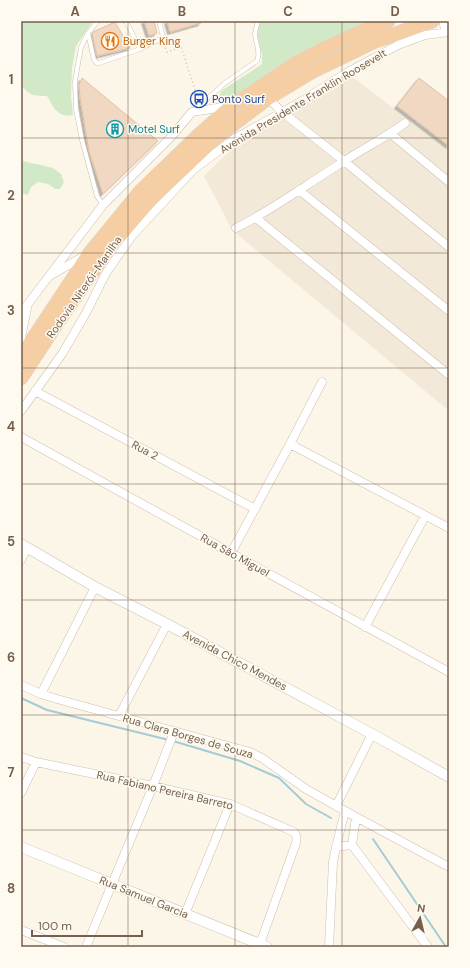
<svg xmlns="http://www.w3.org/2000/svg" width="470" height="968" viewBox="0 0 470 968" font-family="'DM Sans',sans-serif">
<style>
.residential{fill:#f3e9d8}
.green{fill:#d2e9c8}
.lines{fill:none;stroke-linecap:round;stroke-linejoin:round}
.stream{stroke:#a4cbd6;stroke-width:2}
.building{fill:#f0d8c2;stroke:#e2c0a3;filter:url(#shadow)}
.service-casing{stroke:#cebfaf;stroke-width:5}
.minor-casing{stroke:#cebfaf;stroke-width:9}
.tertiary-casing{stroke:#cebfaf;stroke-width:11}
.trunk-casing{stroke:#dbd5d1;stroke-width:15}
.path{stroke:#d5bba4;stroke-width:1.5;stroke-dasharray:1 3;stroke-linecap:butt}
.service{stroke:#fff;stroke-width:4}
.minor{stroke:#fff;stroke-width:8}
.tertiary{stroke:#fff;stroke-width:10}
.trunk{stroke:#f5cea4;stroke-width:14}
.grid{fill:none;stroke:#755f4d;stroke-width:1;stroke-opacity:0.55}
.labels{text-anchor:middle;stroke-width:3;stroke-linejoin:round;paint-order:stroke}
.food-label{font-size:11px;fill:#c56008;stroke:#fefaef;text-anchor:start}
.transit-label{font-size:11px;fill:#164399;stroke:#fefaef;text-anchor:start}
.street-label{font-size:11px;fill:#755f4d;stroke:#fefaef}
.culture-label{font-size:11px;fill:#0d838f;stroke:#fefaef;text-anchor:start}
.neatline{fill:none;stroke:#755f4d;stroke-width:1.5}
.grid-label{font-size:13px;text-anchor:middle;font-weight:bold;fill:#755f4d}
</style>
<defs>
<filter id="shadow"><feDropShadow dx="-2.5" dy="2.5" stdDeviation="0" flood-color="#0004"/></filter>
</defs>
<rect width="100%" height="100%" fill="#fcf6e9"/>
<!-- residential -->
<path class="residential" d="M349,74L449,151V411L232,230L204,176L239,142Z"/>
<!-- green -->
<path class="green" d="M21,21H93L76,46L72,68L71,96L73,115C59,119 53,107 47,96C35,96 30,96 22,86Z
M260,21H377L223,108L218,101L221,91L262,64V54L256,35Z
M21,160L30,163L37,164L53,168L61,174L64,182L60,189H55L48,184L38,182L31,187L28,195L21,193Z"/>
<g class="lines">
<!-- stream -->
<path class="stream" d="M448,37L449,38
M21,698L47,710L169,740
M173,741L240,761L279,778L306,804L331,818
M373,839L446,947"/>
</g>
<!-- building -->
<path class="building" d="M144,21H154L157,33L149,36Z
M167,21H201V23L170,32Z
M115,22L130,48L97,56L92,34L93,32Z
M82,78L158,141L103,194L89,151L80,97L79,85Z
M419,78L449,101V146L397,106Z"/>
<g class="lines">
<!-- service casing -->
<g class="service-casing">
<path id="service" d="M98,21L88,33L81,47L75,81L76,109L82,140L97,196L103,205
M126,21L140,49L162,38L163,37L159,21
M88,33L94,60L97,63H99L140,49
M195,110L225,83L257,61C261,53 256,44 255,35C255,30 257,25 258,21"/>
</g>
<!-- minor casing -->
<g class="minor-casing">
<path id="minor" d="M443,21L446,32
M268,98L282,112L344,161L373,185L449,247
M391,134L449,182
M299,190L449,311
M256,218L449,375
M236,228C274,209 307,184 343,162C364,148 385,138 405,123
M51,275L86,255
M21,313L103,205L172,136L192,112L230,106
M21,338L27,308
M35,391L255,509
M21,411L62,354L86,313L106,273L132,236L193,170L234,139L302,101L348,72L398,45L425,35L449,32
M21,437L231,553L449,672
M290,444L449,528
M231,553L290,444L322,382
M21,560L27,548
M365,627L425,516
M21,685L41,694L57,699L250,752L262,758L306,789L356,817L449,867
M41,694L95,587
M119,716L167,624
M21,757L36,762L153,786L230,804L294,832C297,836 297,838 296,843L260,944
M21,793L36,762
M336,806L372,734
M356,817L352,845L428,947
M336,847L352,845
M185,914L230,804
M21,930L64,947
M86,947L112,884L153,786L174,732
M329,947L333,862L336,847L345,811"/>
</g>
<!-- tertiary casing -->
<g class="tertiary-casing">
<path id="tertiary" d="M21,544L95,587L167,624L372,734L449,777
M21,847L267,947"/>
</g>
<!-- trunk casing -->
<g class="trunk-casing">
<path id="trunk" d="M21,357L90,253L140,192L199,135L232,106L297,63L328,47L361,32L388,21
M21,378L59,320L109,248L149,201L215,138L268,98L311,72L373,42L432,21"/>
</g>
<!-- path -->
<path class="path" d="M164,44L167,52L181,47L198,99"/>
<!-- service -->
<use href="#service" class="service"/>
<!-- minor -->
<use href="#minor" class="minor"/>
<!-- tertiary -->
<use href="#tertiary" class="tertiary"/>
<!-- trunk -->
<use href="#trunk" class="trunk"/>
</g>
<!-- grid -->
<path class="grid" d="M128,21V947M235,21V947M342,21V947M21,138H449M21,253H449M21,368H449M21,484H449M21,600H449M21,715H449M21,830H449"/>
<!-- icons -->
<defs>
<g id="restaurant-ring" transform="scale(0.9)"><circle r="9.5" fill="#fefaef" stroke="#e8710a" stroke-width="1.5"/><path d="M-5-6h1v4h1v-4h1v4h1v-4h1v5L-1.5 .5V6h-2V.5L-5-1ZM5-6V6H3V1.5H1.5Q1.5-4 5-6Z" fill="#e8710a"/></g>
<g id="bus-ring" transform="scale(0.9)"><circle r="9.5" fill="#fefaef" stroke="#1a4fb4" stroke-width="1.5"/><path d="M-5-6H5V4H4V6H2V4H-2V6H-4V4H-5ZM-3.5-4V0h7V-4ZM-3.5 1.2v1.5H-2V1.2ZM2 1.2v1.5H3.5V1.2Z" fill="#1a4fb4"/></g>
<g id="building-ring" transform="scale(0.9)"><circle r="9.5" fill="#fefaef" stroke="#0f9aa8" stroke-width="1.5"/><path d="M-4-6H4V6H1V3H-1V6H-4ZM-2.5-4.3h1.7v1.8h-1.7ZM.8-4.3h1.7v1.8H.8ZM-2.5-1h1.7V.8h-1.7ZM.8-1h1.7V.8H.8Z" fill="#0f9aa8"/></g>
</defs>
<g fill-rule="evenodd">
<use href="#restaurant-ring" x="110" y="41"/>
<use href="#bus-ring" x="199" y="99"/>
<use href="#building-ring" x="115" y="129"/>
</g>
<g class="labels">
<!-- food labels -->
<g class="food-label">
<text x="123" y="45">Burger King</text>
</g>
<!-- transit labels -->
<g class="transit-label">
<text x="212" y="103">Ponto Surf</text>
</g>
<!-- street labels -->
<g class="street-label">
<text transform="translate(303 101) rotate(-31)" y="4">Avenida Presidente Franklin Roosevelt</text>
<text transform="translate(84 287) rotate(-55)" y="4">Rodovia Niterói-Manilha</text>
<text transform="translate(145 450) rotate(28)" y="4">Rua 2</text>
<text transform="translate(235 555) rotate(29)" y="4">Rua São Miguel</text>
<text transform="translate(235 660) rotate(28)" y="4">Avenida Chico Mendes</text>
<text transform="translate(188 736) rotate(16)" y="4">Rua Clara Borges de Souza</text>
<text transform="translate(165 790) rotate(13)" y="4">Rua Fabiano Pereira Barreto</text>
<text transform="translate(144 897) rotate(22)" y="4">Rua Samuel Garcia</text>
</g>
<!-- culture labels -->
<g class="culture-label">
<text x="128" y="133">Motel Surf</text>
</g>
</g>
<!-- border -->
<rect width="470" height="968" fill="none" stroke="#fefaef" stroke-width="44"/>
<!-- north arrow -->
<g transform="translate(420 918) rotate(8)" stroke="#fefaef" stroke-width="3" paint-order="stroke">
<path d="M0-3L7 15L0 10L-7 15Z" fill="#755f4d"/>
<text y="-6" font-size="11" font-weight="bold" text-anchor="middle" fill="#755f4d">N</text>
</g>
<!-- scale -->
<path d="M32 930v6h110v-6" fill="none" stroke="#755f4d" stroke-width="2"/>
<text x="38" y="930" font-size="12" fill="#755f4d" stroke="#fefaef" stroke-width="3" paint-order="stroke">100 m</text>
<rect x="22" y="22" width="426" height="924" class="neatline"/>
<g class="grid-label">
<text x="75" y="16">A</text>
<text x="182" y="16">B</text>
<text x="288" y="16">C</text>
<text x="395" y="16">D</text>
<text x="11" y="84">1</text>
<text x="11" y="200">2</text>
<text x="11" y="315">3</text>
<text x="11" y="431">4</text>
<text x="11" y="546">5</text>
<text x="11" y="662">6</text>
<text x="11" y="777">7</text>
<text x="11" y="893">8</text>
</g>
</svg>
